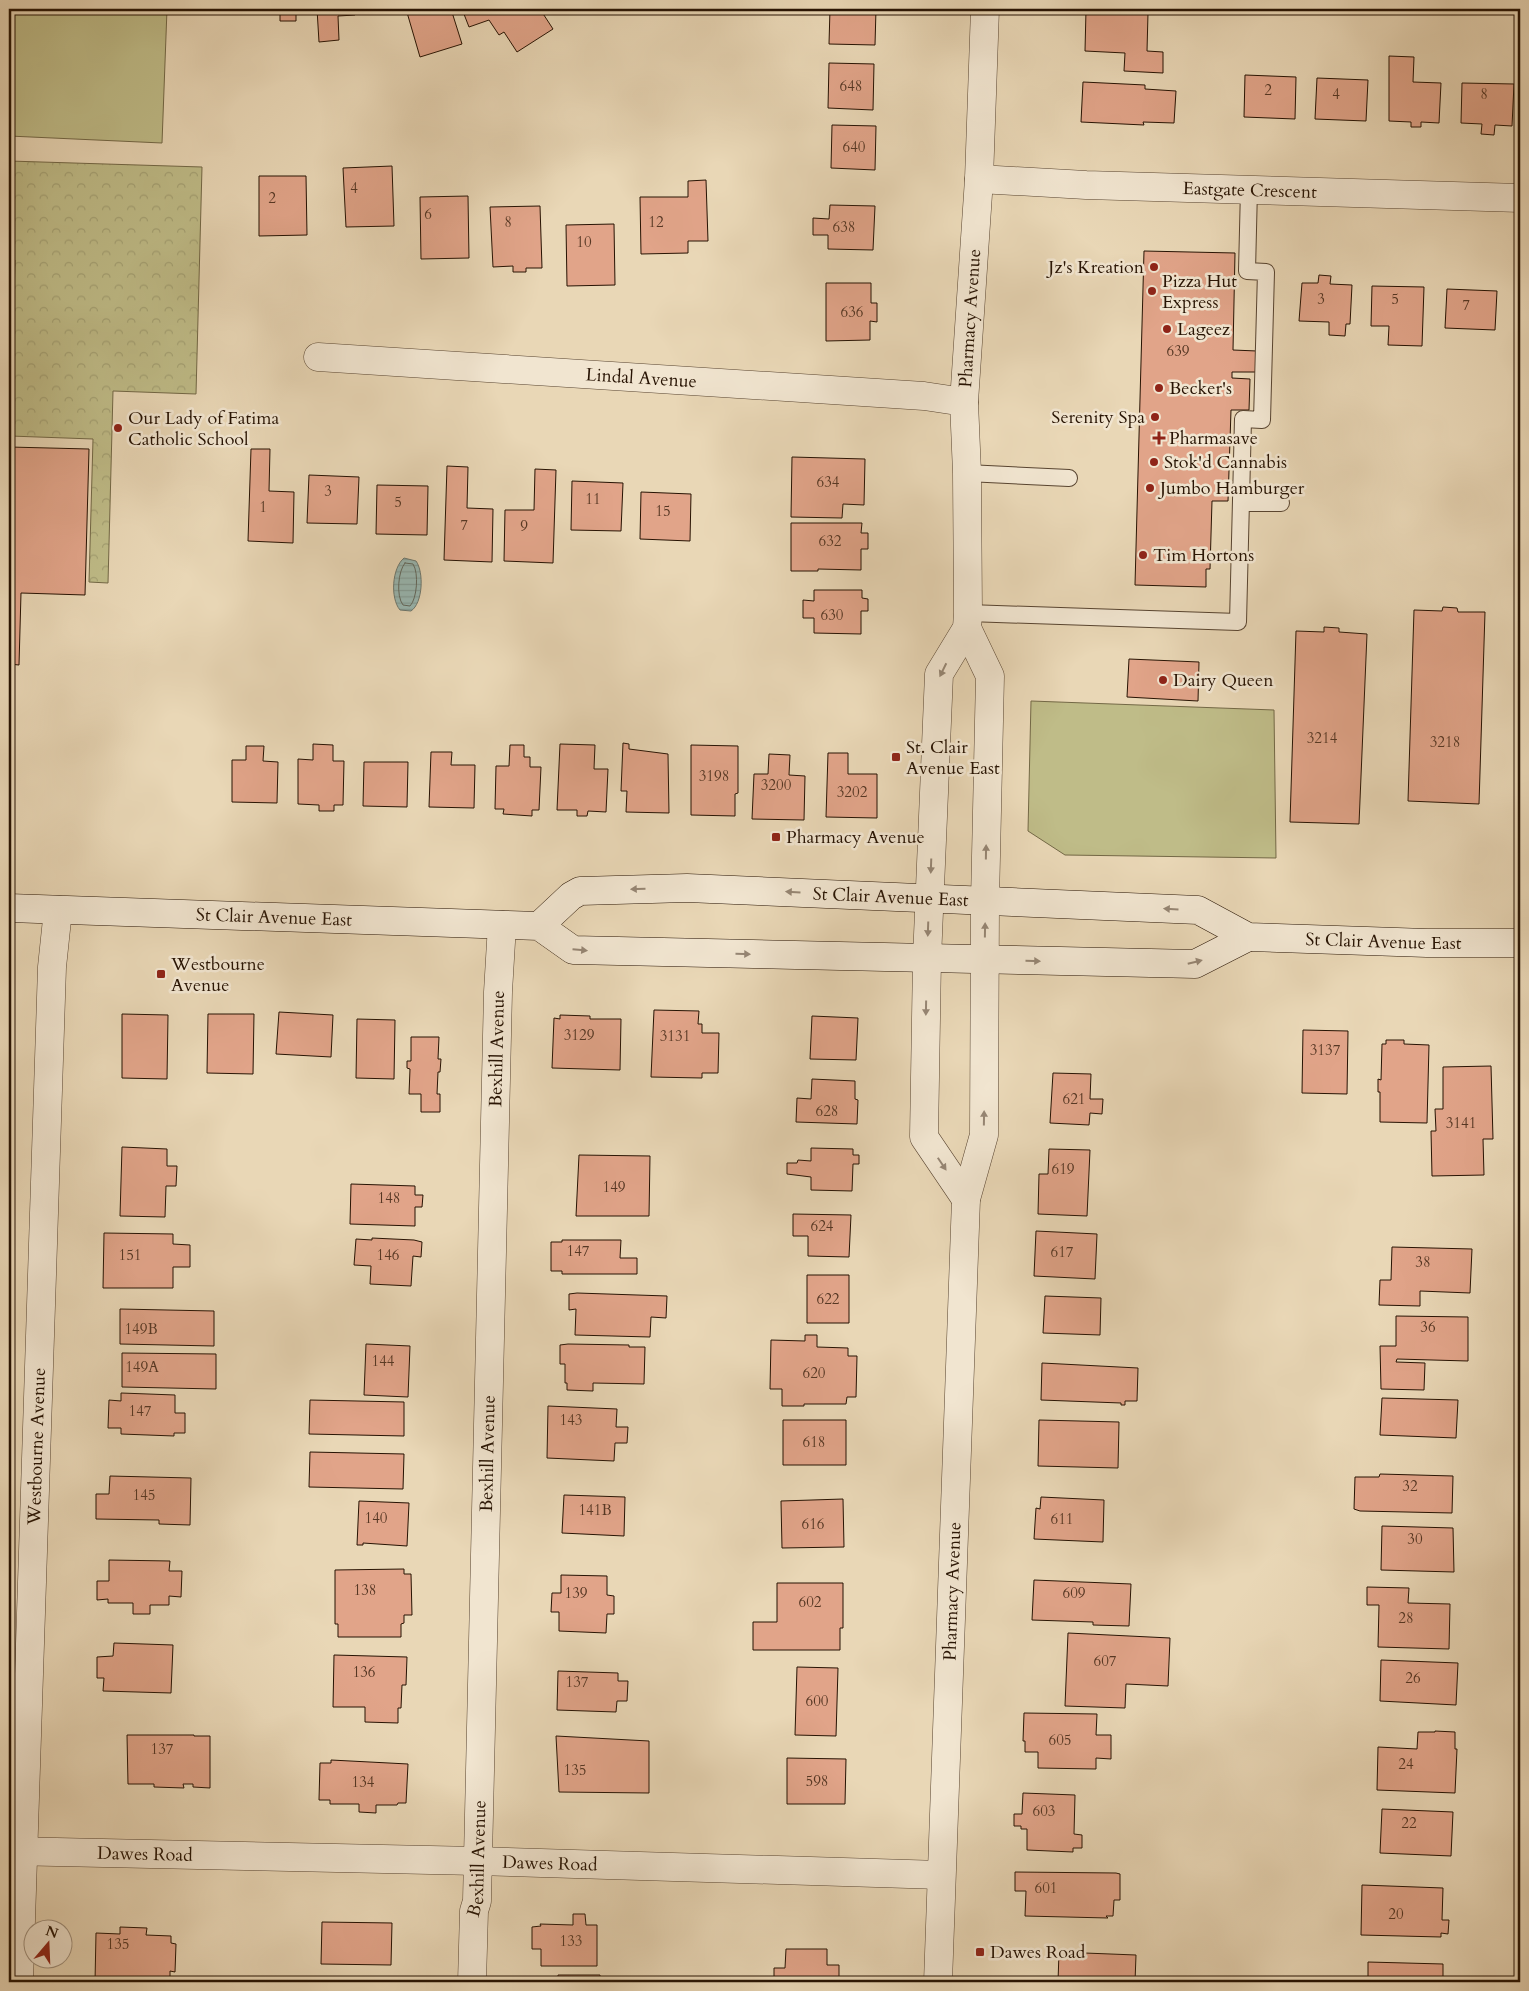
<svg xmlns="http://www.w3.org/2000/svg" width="1529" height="1991" viewBox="0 0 1529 1991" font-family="Cardo,serif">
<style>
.grass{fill:#bfbc88;stroke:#736846}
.park{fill:url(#park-crowns);stroke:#736846}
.water{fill:url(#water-rules);stroke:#6b766d}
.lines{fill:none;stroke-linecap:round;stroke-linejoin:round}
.shore{stroke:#60665b;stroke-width:1}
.building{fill:#e1a489;stroke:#271303}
.service-casing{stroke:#584430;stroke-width:18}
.minor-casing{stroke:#584430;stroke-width:29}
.tertiary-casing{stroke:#584430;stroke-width:29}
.secondary-casing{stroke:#271303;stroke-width:29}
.service{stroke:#f1e5d0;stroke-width:16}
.minor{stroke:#f1e5d0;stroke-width:28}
.tertiary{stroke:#f1e5d0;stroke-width:28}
.secondary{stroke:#f1e5d0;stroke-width:28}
.oneway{fill:#968674}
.poi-dot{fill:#8f2418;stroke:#f1e5d0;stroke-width:2}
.labels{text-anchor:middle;stroke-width:5;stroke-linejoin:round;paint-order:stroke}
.number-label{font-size:15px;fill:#563724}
.street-label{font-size:18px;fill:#271303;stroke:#f1e5d0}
.poi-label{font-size:18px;fill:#271303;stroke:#f1e5d0;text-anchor:start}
</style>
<defs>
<pattern id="park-crowns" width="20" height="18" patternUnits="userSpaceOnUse" patternTransform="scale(1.25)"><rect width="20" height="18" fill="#bfbc88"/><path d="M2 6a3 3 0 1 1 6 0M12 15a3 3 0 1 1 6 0" fill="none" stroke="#a4a174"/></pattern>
<pattern id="water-rules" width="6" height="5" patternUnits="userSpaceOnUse" patternTransform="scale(1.25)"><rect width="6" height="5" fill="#98b8b3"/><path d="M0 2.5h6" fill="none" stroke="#839d98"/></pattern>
</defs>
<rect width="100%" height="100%" fill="#e9d7b6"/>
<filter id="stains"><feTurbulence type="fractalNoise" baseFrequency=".004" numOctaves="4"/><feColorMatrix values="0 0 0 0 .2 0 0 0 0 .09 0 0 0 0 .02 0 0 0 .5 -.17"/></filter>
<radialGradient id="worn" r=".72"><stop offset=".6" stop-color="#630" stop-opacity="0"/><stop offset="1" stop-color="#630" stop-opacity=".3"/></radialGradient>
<!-- grass -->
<path class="grass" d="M9,9H167L162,143L9,136Z
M1031,701L1274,710L1276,858L1065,855L1028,831Z"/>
<!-- park -->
<path class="park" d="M9,161L202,167L196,394L113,391L108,583L89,582L93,439L10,436L15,260H9Z"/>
<!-- water -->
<path class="water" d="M404,558L416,561C424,572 423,603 411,611L400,610C390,598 392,568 404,558Z"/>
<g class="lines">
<!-- shore -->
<path class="shore" d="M405,563L413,564C419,573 417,599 410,606L403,605C396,596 398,571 405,563Z"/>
</g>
<!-- building -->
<path class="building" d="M280,9H296V21H280Z
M317,9H355V15L338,16L339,40L319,42Z
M406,9H451L462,44L420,57Z
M462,9H540L553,29L517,52L504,32L499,35L489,20L469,27Z
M830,9H876L875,45L829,44Z
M1086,10L1148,13L1147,51L1163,52V73L1124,71L1125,53L1085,51Z
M1389,56L1414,57L1413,82L1441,83L1439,123L1421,122V127H1411V122L1389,121Z
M829,63L874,64L873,110L828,108Z
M1245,75L1296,77L1295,119L1244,117Z
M1317,78L1368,80L1366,121L1315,119Z
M1083,82L1145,85V89L1176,91L1174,123L1143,122L1144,125L1081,122Z
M1462,83L1514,84L1512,126L1495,125L1494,135L1481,134L1482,124L1461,123Z
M832,125L876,126L875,170L831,168Z
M392,166L394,226L346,227L343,168Z
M259,176H306L307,235L259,236Z
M706,180L708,241H688V253L641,254L640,197H688V181Z
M468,196L469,258L421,259L420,197Z
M830,205L875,206L873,250L828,249V235H813V218L829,219Z
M540,206L542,268H526V272H513V266L493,267L490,207Z
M614,224L615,285L567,286L566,225Z
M1144,251L1235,253L1233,350L1257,351V372H1232V378L1250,379L1249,410H1231L1228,501H1212L1210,569H1206V587L1135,585Z
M1319,275L1331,276L1330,284L1352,285L1350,324H1346L1345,336L1329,335V322L1299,321L1302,283H1318Z
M826,283H871V303H877V322L870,321V340L826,341Z
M1372,286L1424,287L1422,346L1388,345L1389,326H1371Z
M1447,289L1497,291L1495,330L1445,328Z
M1519,291H1520V331H1517Z
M9,447L89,449L85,595L21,593L19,665L9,664Z
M251,449H270L269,491L294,492L293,543L248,541Z
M792,457L865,459L864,505L843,504L842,518L791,517Z
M447,466L468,467L467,508L493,509L492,562L444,560Z
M535,469L556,470L553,563L504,561L505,510H534Z
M309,475L359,477L357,524L307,523Z
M572,481L623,483L621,531L571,530Z
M377,485L428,486L427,535L376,534Z
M641,492L691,494L690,541L640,539Z
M791,523H862L861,533H868V549H861V570L818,569V571H791Z
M814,590H862V598L868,599V611H861V634L814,633V618H803V600L814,601Z
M1443,607L1457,608L1458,612H1485L1479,804L1408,801L1414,610L1442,611Z
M1324,627L1339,628V632L1367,634L1359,824L1290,822L1296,631L1324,632Z
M1129,659L1199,662L1198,701L1127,697Z
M623,743L629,744V749L668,754L669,813L626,812L627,791H621Z
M313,744L333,745V761H344L343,805H334V811H319V805L298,804V759L313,760Z
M560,744L595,745L594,769H608L606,812L588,811L587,816H577V810H557Z
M510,745H524V757H530V767H541L539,810H532V816L503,814L504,809H495L496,766H509Z
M691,745L738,746V793L735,794V816L691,815Z
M246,746H264L263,761L278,762L277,803L232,802V760H246Z
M431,752H452L451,765H475L474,808L429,807Z
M828,753H848V774H877V818L826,817Z
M769,754L790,755L789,775L805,776L804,820L752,819L754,774H768Z
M364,762H408L407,807L363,806Z
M654,1010L699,1011L698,1024H702V1033H719L718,1073H702V1078L651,1077Z
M279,1012L333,1015L331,1057L276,1054Z
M122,1014L168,1015L167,1079L122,1078Z
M208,1014H254L253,1074L207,1073Z
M560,1015L590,1016V1019H621L620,1070L552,1068L554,1018L560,1019Z
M812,1016L858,1018L856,1060L810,1059Z
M357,1019L395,1020L394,1079L356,1078Z
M1303,1030L1348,1031L1347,1094L1302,1093Z
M411,1037H439L438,1059H441L440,1072H438L437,1094H440V1112H421V1094H409L410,1069L407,1068V1061H411Z
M1386,1040H1404V1044L1429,1045L1427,1123L1380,1122V1092H1378V1079L1381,1080L1382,1044H1386Z
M1491,1066L1493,1139H1483L1484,1175L1432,1176L1431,1131H1436L1435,1109H1443V1067Z
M1053,1073L1091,1074L1090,1099H1103L1102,1114L1090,1113L1089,1125L1050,1123Z
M812,1079L855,1081V1099L858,1100L857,1124L796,1122L797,1098L811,1099Z
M122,1147L167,1149V1166H177L176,1186H166L165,1217L120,1216Z
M811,1148L853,1149V1155H859V1164H853L852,1191L811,1190V1177L787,1174V1163H797L798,1160L811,1161Z
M1049,1149L1090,1150L1087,1216L1038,1214L1039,1174H1048Z
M579,1155L650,1156L649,1216H576Z
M351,1184L415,1186V1195H423L422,1207H415V1226L350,1224Z
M793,1214L851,1215L849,1257L808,1256V1236H793Z
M1036,1231L1097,1234L1095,1279L1034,1276Z
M104,1233L173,1234V1244L190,1245V1267H173V1288H103Z
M372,1238L414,1240L422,1242L421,1257L413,1256L411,1286L370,1284L371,1266L354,1265L356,1239L372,1240Z
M562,1240H621L620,1258H637V1274H562V1271H551V1242H562Z
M1392,1247L1472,1249L1470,1293L1420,1291V1306L1379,1305L1380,1280H1391Z
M807,1275H849V1323H807Z
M577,1293L667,1296L666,1318L651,1317L650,1337L575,1335L576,1309L569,1310V1294Z
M1045,1296L1101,1298L1100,1335L1043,1333Z
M120,1309L214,1311V1346L120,1344Z
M1396,1316L1468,1317V1361L1397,1359L1396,1362L1425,1363L1424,1390L1381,1389L1380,1346H1396Z
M805,1335H817V1347L848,1348V1356H857L856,1397H847L846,1404H804V1406H782V1389H770L771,1340L805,1341Z
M366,1344L410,1346L408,1397L364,1395Z
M568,1344L629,1345V1347H645L644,1384L593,1383V1391L567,1390V1383H565V1364H560V1345Z
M122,1353L216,1354V1389L122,1387Z
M1042,1363L1138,1368L1137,1401H1125V1405H1121V1403L1041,1400Z
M121,1393L175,1395V1413H185V1433H174V1436L121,1434V1428H108L109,1400L121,1401Z
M1382,1398L1458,1400L1456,1438L1380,1435Z
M310,1400L404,1402V1436L309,1434Z
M548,1406L617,1409L616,1427H628L627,1443H615L614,1461L547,1458Z
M783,1420H846V1465H783Z
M1039,1420L1119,1422L1118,1468L1038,1466Z
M310,1452L404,1454L403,1489L309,1487Z
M1380,1474L1453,1476L1452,1513L1360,1511L1354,1509L1355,1477H1379Z
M110,1476L191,1478L190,1525L159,1524V1520L96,1519V1494H109Z
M564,1495L625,1497L624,1536L562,1533Z
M1041,1497L1104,1500L1103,1542L1034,1539L1036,1508L1040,1509Z
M843,1499L844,1547L782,1548L781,1501Z
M359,1501L409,1503L407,1546L363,1543V1545H357Z
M1382,1526L1453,1528L1454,1572L1381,1570Z
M109,1560L170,1561L169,1571H182L181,1597L169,1596V1605H150V1614H133V1603H108V1599L97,1600V1581H109Z
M404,1569V1574H411L412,1615H404V1623L401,1624V1637H338V1624H335V1570Z
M561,1575L607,1576V1595L614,1596V1614H607L606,1633L559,1631V1612H551L552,1593H561Z
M1034,1580L1131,1584L1129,1626L1093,1625V1622L1032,1620Z
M777,1583H843V1628H840V1650H753V1622H777Z
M1367,1587L1409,1588L1408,1603L1450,1604L1449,1649L1378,1647L1379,1605H1367Z
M1068,1633L1170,1638L1168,1686L1126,1684L1125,1708L1065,1706Z
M114,1643L173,1645L171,1693L103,1691L104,1678H97V1657L113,1656Z
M334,1655L407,1657L406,1685H402L401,1708H398V1723L365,1722V1707H333Z
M1381,1660L1458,1663L1456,1705L1380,1701Z
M797,1667L838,1668L836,1736L795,1735Z
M558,1671L618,1673V1681H628L627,1701H617L616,1712L557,1710Z
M1024,1713L1097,1714L1096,1735H1111V1759L1096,1758V1769L1038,1768V1752H1025V1741H1023Z
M1435,1731L1455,1732V1749H1457L1455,1793L1377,1790L1378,1747L1417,1749L1418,1732H1435Z
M127,1735H194V1736H210V1788L193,1787V1784H183L184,1788L154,1787V1784H128Z
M556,1736L649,1741V1793L559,1792Z
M787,1758L846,1759L845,1804H787Z
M331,1760L408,1764L406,1803H398L397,1805H376V1813L359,1812V1804H330V1800H319L320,1763H331Z
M1023,1793L1075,1795L1074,1834L1082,1835V1848H1073V1852L1027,1850V1829H1021V1826H1014V1814H1022Z
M1382,1809L1453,1812L1451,1856L1380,1853Z
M1015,1872L1116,1873L1120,1874V1900H1114L1113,1916H1106L1108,1918L1025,1916L1026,1891H1015Z
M1362,1885L1443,1888L1442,1920H1449L1448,1934L1441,1933V1937L1361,1935Z
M573,1914H585L586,1925H597V1966H541V1949H532V1927L541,1926L540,1924L573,1925Z
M322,1922L392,1923L391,1965L321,1964Z
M120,1927L147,1928L146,1935L171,1936V1943L176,1944L175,1972L170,1971V1982H95L96,1933L120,1934Z
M786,1949H827V1965H839V1982H774V1968H785Z
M1059,1952L1136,1955L1135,1982H1058Z
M1368,1962L1443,1964V1982H1368Z
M558,1975H600V1982H558Z"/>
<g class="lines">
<!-- service casing -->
<g class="service-casing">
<path id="service" d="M967,473L1069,478
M1241,503H1281
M968,613L1238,622L1243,419L1262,420L1266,272L1247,271L1249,189"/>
</g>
<!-- minor casing -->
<g class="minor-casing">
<g id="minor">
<path id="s1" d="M979,179L1086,185L1520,198"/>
<path id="s2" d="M318,357L924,396L964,402"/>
<path id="s3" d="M9,1851L477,1861L941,1875"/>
<path id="s4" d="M19,1982L52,967L58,910"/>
<path id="s5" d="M472,1982L474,1911L477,1901L498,992L502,925"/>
</g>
</g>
<!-- tertiary casing -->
<g class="tertiary-casing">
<g id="tertiary">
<path id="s6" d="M966,1199L924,1137L927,959L939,674L967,628L968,613L967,473L964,402L979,179L985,9"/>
<path id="s7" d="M938,1982L966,1199L984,1135L985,901L990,676L967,628"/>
</g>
</g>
<!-- secondary casing -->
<g class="secondary-casing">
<g id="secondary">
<path id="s8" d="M9,908L539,926L573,950L1195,964L1248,937"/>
<path id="s9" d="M539,926L571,896L580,891L687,888L1198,910L1248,937L1427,943H1520"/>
</g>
</g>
<!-- service -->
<use href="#service" class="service"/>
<!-- minor -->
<use href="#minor" class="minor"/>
<!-- tertiary -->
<use href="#tertiary" class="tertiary"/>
<!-- secondary -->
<use href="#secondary" class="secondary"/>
</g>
<!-- one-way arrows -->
<defs><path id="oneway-solid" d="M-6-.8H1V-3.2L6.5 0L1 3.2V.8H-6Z" transform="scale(1.25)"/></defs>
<g class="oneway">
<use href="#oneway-solid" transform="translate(943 670) rotate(116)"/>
<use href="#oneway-solid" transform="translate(986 852) rotate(-89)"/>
<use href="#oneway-solid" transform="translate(931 866) rotate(92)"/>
<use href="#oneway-solid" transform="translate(638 889) rotate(178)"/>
<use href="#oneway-solid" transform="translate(793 892) rotate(-177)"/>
<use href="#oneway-solid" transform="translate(1171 909) rotate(-177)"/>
<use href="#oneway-solid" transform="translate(928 929) rotate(92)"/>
<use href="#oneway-solid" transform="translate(985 930) rotate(-89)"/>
<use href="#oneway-solid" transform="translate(580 950) rotate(5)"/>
<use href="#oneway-solid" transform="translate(743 954) rotate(1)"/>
<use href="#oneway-solid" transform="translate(1033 961) rotate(1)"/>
<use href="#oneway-solid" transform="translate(1195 962) rotate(-14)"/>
<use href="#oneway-solid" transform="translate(926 1008) rotate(91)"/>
<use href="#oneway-solid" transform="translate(984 1118) rotate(-89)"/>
<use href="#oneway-solid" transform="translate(942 1164) rotate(56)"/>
</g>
<!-- markers -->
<g class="poi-dot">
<circle cx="1154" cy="267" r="5"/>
<circle cx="1152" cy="291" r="5"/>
<circle cx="1167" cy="329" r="5"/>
<circle cx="1159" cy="388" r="5"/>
<circle cx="1155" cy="417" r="5"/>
<circle cx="118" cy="428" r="5"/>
<path d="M1156.5 430.5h5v5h5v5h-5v5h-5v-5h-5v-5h5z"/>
<circle cx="1154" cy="462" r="5"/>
<circle cx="1150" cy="488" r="5"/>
<circle cx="1143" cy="555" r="5"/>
<circle cx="1163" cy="680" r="5"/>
<rect x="891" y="752" width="10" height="10" rx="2.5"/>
<rect x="771" y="832" width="10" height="10" rx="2.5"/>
<rect x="156" y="969" width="10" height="10" rx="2.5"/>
<rect x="975" y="1947" width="10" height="10" rx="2.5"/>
</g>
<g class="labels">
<!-- number labels -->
<g class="number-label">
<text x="851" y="91">648</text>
<text x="1268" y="95">2</text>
<text x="1336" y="99">4</text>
<text x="1484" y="99">8</text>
<text x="854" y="152">640</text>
<text x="354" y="193">4</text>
<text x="272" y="203">2</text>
<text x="428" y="219">6</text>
<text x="508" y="227">8</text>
<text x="656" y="227">12</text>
<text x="844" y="232">638</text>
<text x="584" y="247">10</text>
<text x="1321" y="304">3</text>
<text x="1395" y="304">5</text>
<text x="1466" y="310">7</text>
<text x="852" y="317">636</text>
<text x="1178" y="356">639</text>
<text x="828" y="487">634</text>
<text x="328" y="496">3</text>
<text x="593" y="504">11</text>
<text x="398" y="507">5</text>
<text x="263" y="512">1</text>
<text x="663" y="516">15</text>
<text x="464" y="530">7</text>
<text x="524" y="531">9</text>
<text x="830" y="546">632</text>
<text x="832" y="620">630</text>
<text x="1322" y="743">3214</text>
<text x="1445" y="747">3218</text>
<text x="714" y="781">3198</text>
<text x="776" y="790">3200</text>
<text x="852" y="797">3202</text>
<text x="579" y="1040">3129</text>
<text x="675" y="1041">3131</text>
<text x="1325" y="1055">3137</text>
<text x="1074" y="1104">621</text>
<text x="827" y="1116">628</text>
<text x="1461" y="1128">3141</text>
<text x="1063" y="1174">619</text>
<text x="614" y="1192">149</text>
<text x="389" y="1203">148</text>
<text x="822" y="1231">624</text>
<text x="578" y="1256">147</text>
<text x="1062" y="1257">617</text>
<text x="130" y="1260">151</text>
<text x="388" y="1260">146</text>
<text x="1423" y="1267">38</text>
<text x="828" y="1304">622</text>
<text x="1428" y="1332">36</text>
<text x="141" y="1334">149B</text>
<text x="383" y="1366">144</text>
<text x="142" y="1372">149A</text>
<text x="814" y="1378">620</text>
<text x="140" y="1416">147</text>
<text x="571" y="1425">143</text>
<text x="814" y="1447">618</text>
<text x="1410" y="1491">32</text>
<text x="144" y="1500">145</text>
<text x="595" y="1515">141B</text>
<text x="376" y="1523">140</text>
<text x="1062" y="1524">611</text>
<text x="813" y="1529">616</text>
<text x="1415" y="1544">30</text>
<text x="365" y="1595">138</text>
<text x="576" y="1598">139</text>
<text x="1074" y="1598">609</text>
<text x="810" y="1607">602</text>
<text x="1406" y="1623">28</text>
<text x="1105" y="1666">607</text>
<text x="364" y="1677">136</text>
<text x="1413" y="1683">26</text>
<text x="577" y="1687">137</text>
<text x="817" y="1706">600</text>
<text x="1060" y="1745">605</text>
<text x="162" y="1754">137</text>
<text x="1406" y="1769">24</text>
<text x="575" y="1775">135</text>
<text x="817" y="1786">598</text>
<text x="363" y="1787">134</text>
<text x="1044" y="1816">603</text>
<text x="1409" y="1828">22</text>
<text x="1046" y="1893">601</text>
<text x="1396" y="1919">20</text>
<text x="571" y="1946">133</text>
<text x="118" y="1949">135</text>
</g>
<!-- street labels -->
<g class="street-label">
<text dy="6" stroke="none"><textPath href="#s1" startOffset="271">Eastgate Crescent</textPath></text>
<text dy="6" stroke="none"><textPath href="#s6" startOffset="902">Pharmacy Avenue</textPath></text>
<text dy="6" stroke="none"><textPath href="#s2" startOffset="324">Lindal Avenue</textPath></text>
<text dy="6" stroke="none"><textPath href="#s9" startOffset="365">St Clair Avenue East</textPath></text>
<text dy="6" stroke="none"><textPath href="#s8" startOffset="265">St Clair Avenue East</textPath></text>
<text dy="6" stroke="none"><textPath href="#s9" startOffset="865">St Clair Avenue East</textPath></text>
<text dy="6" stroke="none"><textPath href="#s5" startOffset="934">Bexhill Avenue</textPath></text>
<text dy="6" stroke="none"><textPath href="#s4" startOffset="536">Westbourne Avenue</textPath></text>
<text dy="6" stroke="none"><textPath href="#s5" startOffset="529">Bexhill Avenue</textPath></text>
<text dy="6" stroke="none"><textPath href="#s7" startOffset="391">Pharmacy Avenue</textPath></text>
<text dy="6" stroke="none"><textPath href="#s3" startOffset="136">Dawes Road</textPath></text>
<text dy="6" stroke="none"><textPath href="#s5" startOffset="124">Bexhill Avenue</textPath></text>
<text dy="6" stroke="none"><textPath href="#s3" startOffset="541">Dawes Road</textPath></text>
</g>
<!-- poi labels -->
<g class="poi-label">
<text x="1144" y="273" text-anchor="end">Jz's Kreation</text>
<text x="1162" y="287">Pizza Hut<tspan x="1162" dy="21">Express</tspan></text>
<text x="1177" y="335">Lageez</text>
<text x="1169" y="394">Becker's</text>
<text x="1145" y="423" text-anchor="end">Serenity Spa</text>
<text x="128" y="424">Our Lady of Fatima<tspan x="128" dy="21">Catholic School</tspan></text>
<text x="1169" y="444">Pharmasave</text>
<text x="1164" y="468">Stok'd Cannabis</text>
<text x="1160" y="494">Jumbo Hamburger</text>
<text x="1153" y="561">Tim Hortons</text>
<text x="1173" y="686">Dairy Queen</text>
<text x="906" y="753">St. Clair<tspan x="906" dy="21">Avenue East</tspan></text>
<text x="786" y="843">Pharmacy Avenue</text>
<text x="171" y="970">Westbourne<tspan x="171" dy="21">Avenue</tspan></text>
<text x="990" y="1958">Dawes Road</text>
</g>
</g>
<!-- margin -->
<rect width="1529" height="1991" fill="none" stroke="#e9d7b6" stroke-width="30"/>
<rect x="10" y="10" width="1509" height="1971" fill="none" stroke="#271303" stroke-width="2.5"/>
<rect x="15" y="15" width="1499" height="1961" fill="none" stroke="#271303"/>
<!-- north arrow -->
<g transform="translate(48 1944) rotate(19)"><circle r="24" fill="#f1e5d0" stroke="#a0917e"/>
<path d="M0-4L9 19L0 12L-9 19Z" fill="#8f2418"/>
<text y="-8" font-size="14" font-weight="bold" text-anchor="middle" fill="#271303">N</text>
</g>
<rect width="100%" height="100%" filter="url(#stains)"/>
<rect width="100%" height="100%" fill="url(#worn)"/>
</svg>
